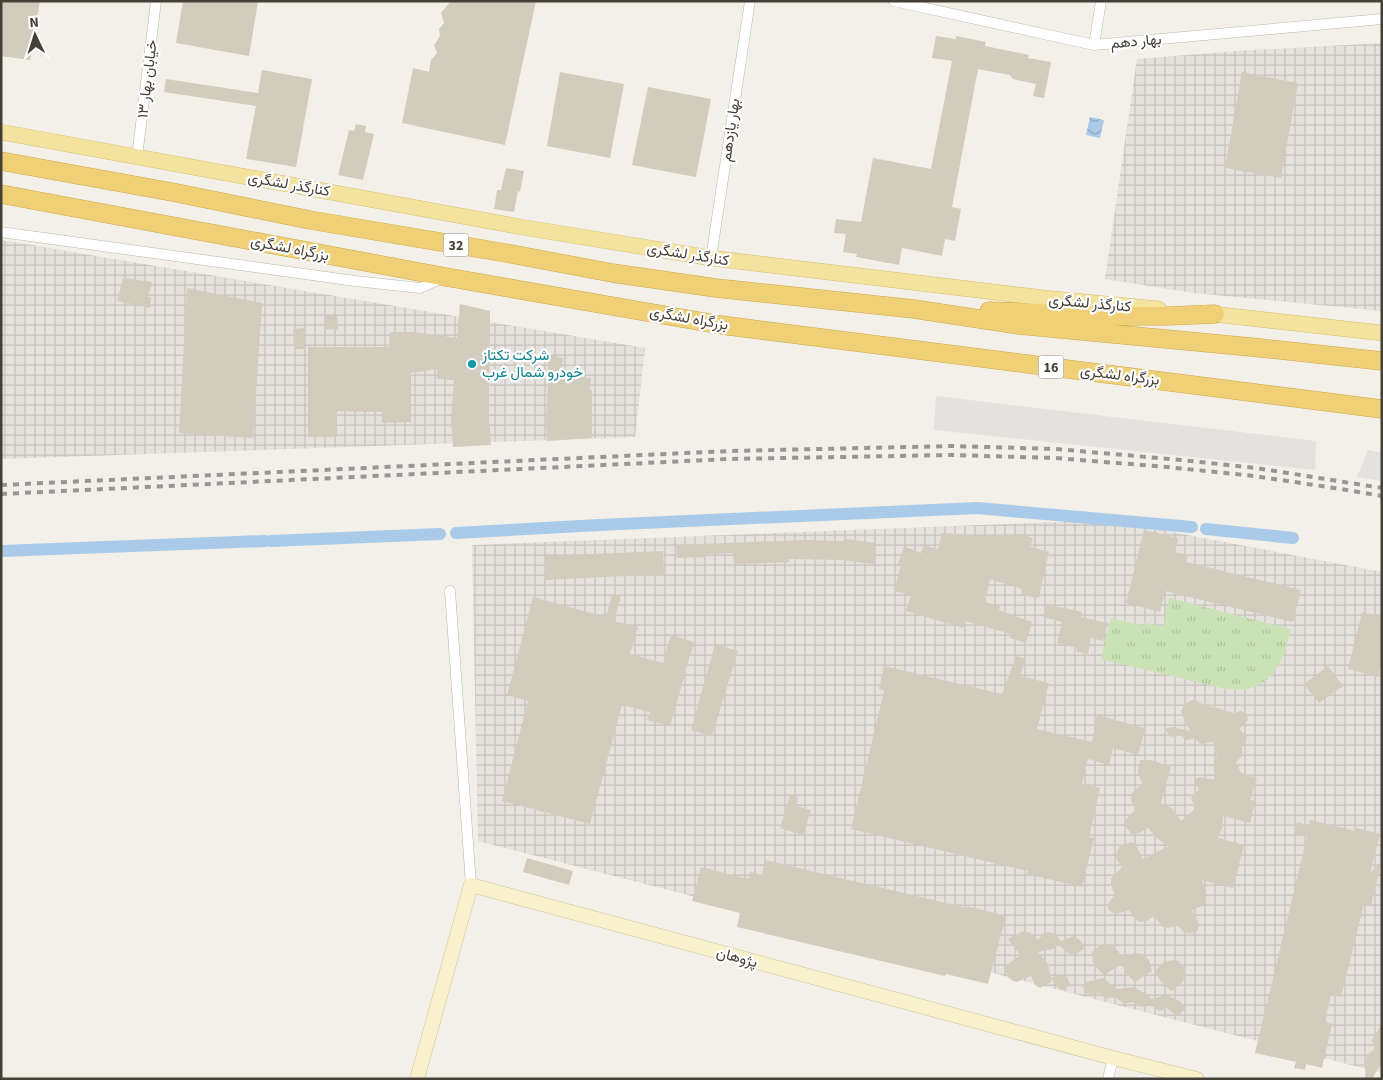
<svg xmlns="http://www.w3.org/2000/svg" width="1383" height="1080" viewBox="0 0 1383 1080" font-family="'Source Sans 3',Vazirmatn,sans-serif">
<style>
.industrial{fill:url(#industrial-grid)}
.grass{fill:url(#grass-tufts)}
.parking{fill:#e4e2df}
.water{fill:url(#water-waves)}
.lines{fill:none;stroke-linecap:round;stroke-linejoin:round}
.canal{stroke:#aacae9;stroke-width:12}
.building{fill:#d2ccbe}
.street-casing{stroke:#bdb8ab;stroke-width:11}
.secondary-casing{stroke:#cdc49c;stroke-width:15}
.primary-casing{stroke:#d7c071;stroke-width:16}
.highway-casing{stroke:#cda647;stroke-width:19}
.street{stroke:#fff;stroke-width:10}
.secondary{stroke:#f9f1cb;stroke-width:14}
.primary{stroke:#f4e29f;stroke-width:15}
.highway{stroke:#efd076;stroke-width:18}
.rail{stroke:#969696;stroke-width:4;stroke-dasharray:6 6;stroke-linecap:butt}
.culture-dot{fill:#0f9aa8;stroke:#fff;stroke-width:2}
.labels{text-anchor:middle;stroke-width:4.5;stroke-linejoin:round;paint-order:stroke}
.shield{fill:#fff;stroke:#7d7973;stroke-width:1}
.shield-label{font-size:14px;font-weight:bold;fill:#454037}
.street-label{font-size:15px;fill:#454037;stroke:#fff}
.culture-label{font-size:15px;fill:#0d838f;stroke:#fff;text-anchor:start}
</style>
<defs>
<pattern id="industrial-grid" width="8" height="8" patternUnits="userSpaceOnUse" patternTransform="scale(1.25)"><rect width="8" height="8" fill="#e5e1dc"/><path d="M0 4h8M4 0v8" fill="none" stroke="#c6c2bd"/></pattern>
<pattern id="grass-tufts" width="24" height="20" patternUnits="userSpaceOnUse" patternTransform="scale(1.25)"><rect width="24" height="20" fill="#cae2b5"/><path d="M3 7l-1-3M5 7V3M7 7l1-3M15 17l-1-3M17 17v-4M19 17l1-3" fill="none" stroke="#afc39c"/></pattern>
<pattern id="water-waves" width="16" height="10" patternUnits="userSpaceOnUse" patternTransform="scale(1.25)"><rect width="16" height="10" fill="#aacae9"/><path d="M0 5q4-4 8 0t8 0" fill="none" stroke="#8ca5be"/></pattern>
</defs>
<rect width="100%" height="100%" fill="#f2f0e8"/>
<!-- industrial -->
<path class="industrial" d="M1382,43V311L1194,293L1105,279L1137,59L1237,51Z
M1,240L645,348L635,437L1,459Z
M1108,520L1382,572V1073L478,841L472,545Z"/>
<!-- grass -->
<path class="grass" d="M1169,598L1291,629C1288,639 1286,649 1282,659C1270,685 1249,694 1221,688L1101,659L1111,618L1143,626L1144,622L1163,627Z"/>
<!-- parking -->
<path class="parking" d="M936,396L1316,441L1315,470L934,430Z
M1368,450L1382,453V481L1357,477Z"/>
<!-- water -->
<path class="water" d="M1090,117L1104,120L1100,138L1086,135Z"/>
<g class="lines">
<!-- canal -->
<path class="canal" d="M1206,529L1293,538
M456,533L599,525L977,508L1192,527
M271,541L440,534
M1,551L265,541"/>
</g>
<!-- building -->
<path class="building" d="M1,1H40L30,60L1,56Z
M183,1H258L249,56L176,43Z
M451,1H536L505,145L402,123L413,68L429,72L431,60L437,53L434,45L440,36L439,29L444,23L441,13Z
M936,36L956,39V36L986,42L985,46L1029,55L1028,58L1051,62L1044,98L1033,96L1036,84L1013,79L1010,75L978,69L952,207L961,209L955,241L945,239L942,256L902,248L899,265L856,257L857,254L843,252L846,234L834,233L836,219L861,222L873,158L931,169L952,61L932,58Z
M262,70L312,79L296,167L246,159L256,106L164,92L166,79L258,93Z
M560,72L624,84L610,158L547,146Z
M1242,72L1298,83L1281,178L1225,168Z
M648,87L711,99L696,177L632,165Z
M356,124L366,126L365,132L374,134L363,180L338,175L349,130L354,131Z
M506,168L524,171L520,192L518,191L514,212L494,209L497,190H501Z
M123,278L152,282L148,297H151L150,308L117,301Z
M187,288L262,303L253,438L179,433Z
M460,304L490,311L489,417L491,445L453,447L451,419L454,380L437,379V369L411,373V422L382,423V412L337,411V437H308V347H389L390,332H414L457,338Z
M325,314L337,316L338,330L325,329Z
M304,328V349H294L293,329Z
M547,355L563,358L561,374L591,378L590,389L592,390V438L547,441L546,421L548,383H549Z
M1144,530L1178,538L1175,552L1188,555L1186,562L1301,590L1293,622L1165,591L1160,612L1126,603Z
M942,533L980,536L1022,534L1033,538L1030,547L1049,552L1045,568L1039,598L1021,595L1022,589L990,579L985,602L1000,606L999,610L1032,622L1026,643L1010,638L1011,634L965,621L963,628L906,611L911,595L894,591L901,565L898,564L904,546L921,553L924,545L938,549Z
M846,539L876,543L874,564L843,560L789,559V562L734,564L733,553L707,554L706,557L677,558L676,545L804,540L846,541Z
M663,551L664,574L546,580L545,556Z
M612,594L621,596L614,621L638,627L630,654L663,663L671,635L694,642L670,726L647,720L650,712L622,705L590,824L502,801L528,701L507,695L533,597L606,617Z
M1046,604L1082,612L1081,617L1108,623L1103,641L1091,638L1088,654L1077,652V648L1057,643L1062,622L1043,617Z
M1362,612L1382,617V664L1378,677L1348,669Z
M715,644L738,651L712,736L691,730Z
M1016,656L1026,659L1020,676L1049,683L1037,729L1092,742L1097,715L1145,728L1138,755L1113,748L1109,765L1088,759L1082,784L1100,788L1089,837L1094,838L1082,887L1027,874L1028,871L851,829L884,691L879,689L884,666L1002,694Z
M1328,666L1343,686L1319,703L1304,684Z
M1192,700H1196L1202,704L1234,713L1241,711L1247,713L1248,720L1239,729L1246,735L1247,739L1245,743L1242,746V756L1236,762L1241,773L1257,778L1250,800L1255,801L1250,823L1223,816L1222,828L1218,838L1244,845L1233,888L1202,880L1206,898V901L1202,906L1192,910L1199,924L1198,930L1190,934L1184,932L1177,925L1169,928L1163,927L1154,916L1147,921L1140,922L1135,919L1129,910L1116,914L1111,912L1108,908L1109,902L1115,895L1111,885V878L1122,867L1117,860L1116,856L1117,852L1120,846L1124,844L1132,842L1137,847L1143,859L1169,846L1155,837L1148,827L1141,832L1132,835L1126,827V820L1128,817L1135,810L1131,800L1132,793L1142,783L1138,773L1140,760H1151L1171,767L1161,803L1172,808L1181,821L1196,808L1191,799L1192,795L1199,790L1196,784V779L1200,777L1216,780L1213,764L1217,757L1213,742L1201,744L1198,742L1195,738L1188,740H1185L1181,735L1172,737L1164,729L1172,727L1190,731L1182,715L1181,711L1185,704Z
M790,795L798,797L796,806L811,810L803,835L780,828Z
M1310,820L1355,831L1356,828L1380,834L1370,873L1381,863L1371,906L1364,904L1341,997L1331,995L1325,1022L1332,1024L1322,1068L1306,1064L1305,1070L1294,1068L1296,1062L1255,1053L1307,837L1294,834L1297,822L1309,826Z
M527,858L573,871L569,885L523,872Z
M765,860L967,908V906L1006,916L988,984L946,974L945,976L737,927L740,913L692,901L701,867L749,879L750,872L762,875Z
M1024,931L1031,933L1038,940L1044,933L1050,932L1055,934L1061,941L1074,936L1081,941L1084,949L1076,954H1070L1068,953L1059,945L1053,949L1038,952L1048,964L1051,978L1062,975L1067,977L1070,984L1067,988L1063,990L1059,989L1051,978V982L1040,988L1035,985L1031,976L1017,982L1013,981L1008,977L1004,967L1020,955L1008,939L1021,932Z
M1104,944L1112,945L1123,957L1134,953L1143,954L1149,960L1152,971L1135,982L1126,973L1122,964L1104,975L1095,966L1093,962L1092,952L1099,946Z
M1173,960L1178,961L1184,967L1186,976L1181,984L1171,991L1161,982L1155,971L1164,962Z
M1103,978L1117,989L1133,987L1147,994L1151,999L1167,995L1181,1002L1184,1006V1010L1179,1015H1175L1167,1008L1160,1011L1156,1009L1151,1005L1141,1007L1133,1002L1124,1004L1115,997L1106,999L1099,993L1092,995L1086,993L1083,986L1087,982Z
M1382,1024V1066L1380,1065L1372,1079H1365L1366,1058L1369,1053L1375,1049L1372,1040Z"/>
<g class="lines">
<!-- street casing -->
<g class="street-casing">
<path id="street" d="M894,1L1094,45L1382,19
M1094,45L1101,1
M137,157L156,1
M1,232L355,281L420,288L443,278
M711,258L750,1
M450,591L471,885
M1108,1079L1113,1058"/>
</g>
<!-- secondary casing -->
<g class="secondary-casing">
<path id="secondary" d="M417,1079L471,885L1113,1058L1197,1079"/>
</g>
<!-- primary casing -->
<g class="primary-casing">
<path id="primary" d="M1,132L521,227L711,258L1044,298L1159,309
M1204,313L1382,333"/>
</g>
<!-- highway casing -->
<g class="highway-casing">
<path id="highway" d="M1,161L172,192L310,220L506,253L612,273L716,288L914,309L1019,325L1261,348L1382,361
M1,194L446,277L721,325L1382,409
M989,311L1119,316H1169L1215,314"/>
</g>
<!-- street -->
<use href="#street" class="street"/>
<!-- secondary -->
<use href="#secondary" class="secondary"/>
<!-- primary -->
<use href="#primary" class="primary"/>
<!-- highway -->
<use href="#highway" class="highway"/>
<!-- rail -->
<path class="rail" d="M1,485L729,451L953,446L1056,449L1181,460L1256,468L1382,488
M1,494L728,459L951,455L1055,458L1167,467L1254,476L1341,489L1382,496"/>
</g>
<!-- markers -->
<circle class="culture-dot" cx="472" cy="364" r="5"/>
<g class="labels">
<!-- shield labels -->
<g class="shield">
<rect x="443.5" y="233.5" width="25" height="23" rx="4"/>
<rect x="1038.5" y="355.5" width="25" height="23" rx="4"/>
</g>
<g class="shield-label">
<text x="456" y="250">32</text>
<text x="1051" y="372">16</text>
</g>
<!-- street labels -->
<g class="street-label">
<text transform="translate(1136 41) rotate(-5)" y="5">بهار دهم</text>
<text transform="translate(147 79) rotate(-83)" y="5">خیابان بهار ۱۳</text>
<text transform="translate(730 130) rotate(-82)" y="5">بهار یازدهم</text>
<text transform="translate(289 184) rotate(10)" y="5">کنارگذر لشگری</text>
<text transform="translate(290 248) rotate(11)" y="5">بزرگراه لشگری</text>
<text transform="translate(688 254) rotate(9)" y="5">کنارگذر لشگری</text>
<text transform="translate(1090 303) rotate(5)" y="5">کنارگذر لشگری</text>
<text transform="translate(689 318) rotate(10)" y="5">بزرگراه لشگری</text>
<text transform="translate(1120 375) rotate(7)" y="5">بزرگراه لشگری</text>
<text transform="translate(737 957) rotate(15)" y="5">پژوهان</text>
</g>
<!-- culture labels -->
<g class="culture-label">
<text x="482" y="360">شرکت تکتاز<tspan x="482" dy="17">خودرو شمال غرب</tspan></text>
</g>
</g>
<!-- border -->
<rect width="1383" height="1080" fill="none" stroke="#454037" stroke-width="5"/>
<!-- north arrow -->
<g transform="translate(35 35) rotate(356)" stroke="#ffffff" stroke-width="4" paint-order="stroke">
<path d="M0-4L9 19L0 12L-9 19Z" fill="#454037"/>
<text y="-8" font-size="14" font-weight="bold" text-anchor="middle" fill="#454037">N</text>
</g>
</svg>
